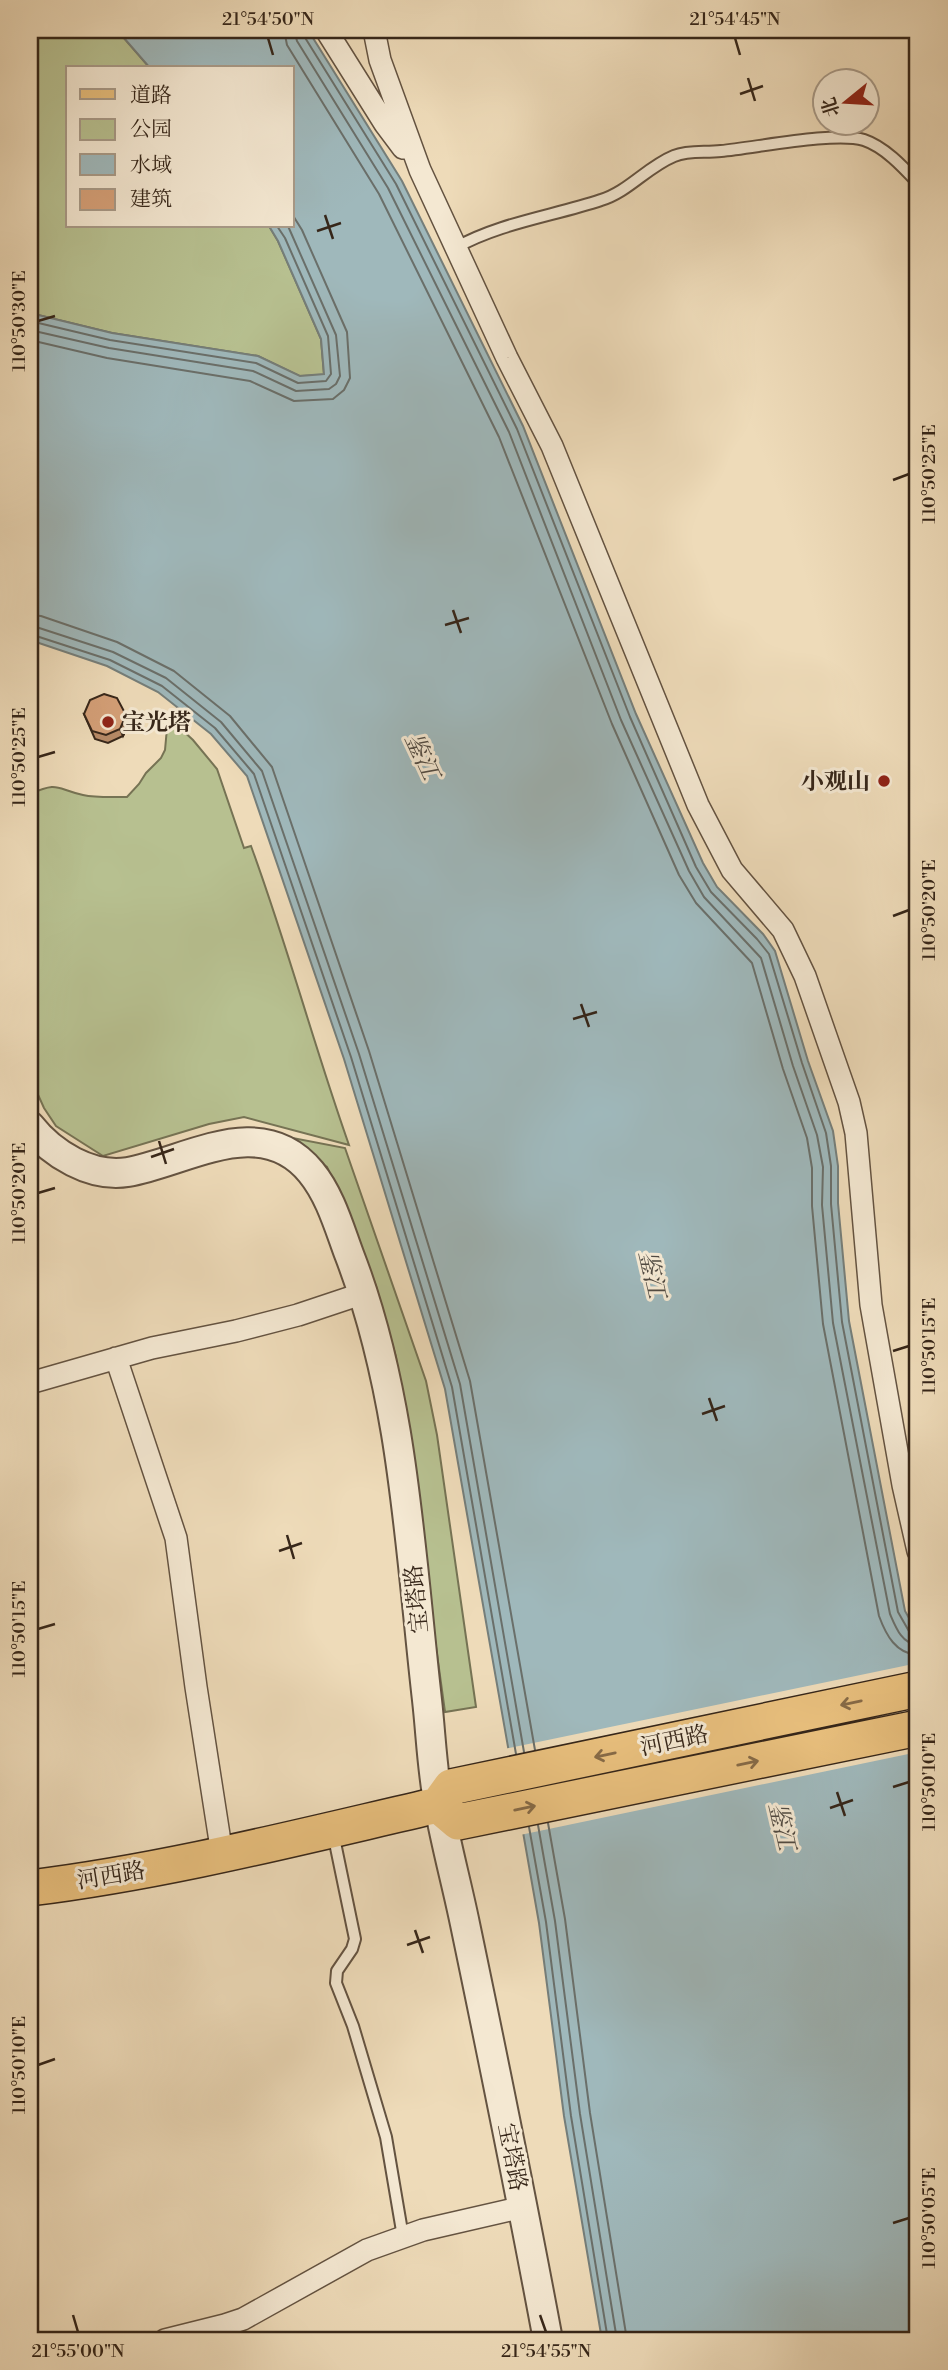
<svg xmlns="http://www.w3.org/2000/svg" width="948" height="2370" viewBox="0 0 948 2370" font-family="'Libre Bodoni','Noto Serif SC',serif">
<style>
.green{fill:#b7c090;stroke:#767354;stroke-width:2}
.water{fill:#9fb8bb;stroke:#757e7a;stroke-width:2}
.pier{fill:#eedbb9}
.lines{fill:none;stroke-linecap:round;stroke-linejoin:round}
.shore{stroke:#6a6f6a;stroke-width:2}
.service-casing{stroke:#645341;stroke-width:14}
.minor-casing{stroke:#645341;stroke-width:24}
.tertiary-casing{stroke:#645341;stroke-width:32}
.primary-casing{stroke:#362619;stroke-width:38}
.service{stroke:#f4e8d2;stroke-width:10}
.minor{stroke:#f4e8d2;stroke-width:21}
.tertiary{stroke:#f4e8d2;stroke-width:28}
.primary{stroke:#e7be7c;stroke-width:35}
.wall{fill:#b78a67;stroke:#362619;stroke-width:2}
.shaded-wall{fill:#957054;stroke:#362619;stroke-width:2}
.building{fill:#d5a078;stroke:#362619;stroke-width:2}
.oneway{stroke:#866a46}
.ticks{fill:none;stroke:#362619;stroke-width:2.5}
.poi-dot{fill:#8f2418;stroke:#f4e8d2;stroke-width:2.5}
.labels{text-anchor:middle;stroke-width:6;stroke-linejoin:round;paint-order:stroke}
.poi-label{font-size:23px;font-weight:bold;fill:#362619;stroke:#f4e8d2;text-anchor:start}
.street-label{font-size:23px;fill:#362619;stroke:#f4e8d2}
.water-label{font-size:24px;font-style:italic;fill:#504a42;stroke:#f4e8d2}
.neatline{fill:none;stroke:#362619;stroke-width:2.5}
.ticks-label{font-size:18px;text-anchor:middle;fill:#362619}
</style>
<rect width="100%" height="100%" fill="#eedbb9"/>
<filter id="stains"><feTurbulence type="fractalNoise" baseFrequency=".00286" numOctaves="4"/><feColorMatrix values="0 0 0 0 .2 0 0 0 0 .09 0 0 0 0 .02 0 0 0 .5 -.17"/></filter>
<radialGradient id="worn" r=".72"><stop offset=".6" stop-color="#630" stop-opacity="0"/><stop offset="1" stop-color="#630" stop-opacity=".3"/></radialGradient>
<!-- green -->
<path class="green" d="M30,30H117L150,68H68V226H269L278,241L321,339L324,375L299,376L258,356L112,333L30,313Z
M168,717L193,740L217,769L244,848L251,846C287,944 314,1046 349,1145L244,1117L209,1124L103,1156L56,1126L44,1108L30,1077V794C60,781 55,789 83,795C96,798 113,797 127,797L139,784L146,773L161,758L165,750Z
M277,1135L345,1148L426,1381L437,1435L476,1707L445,1712L396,1357L376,1286L327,1167Z"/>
<!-- water -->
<path class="water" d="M117,30H308L402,181L523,426L636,714L703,863L717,887L763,934L775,951L808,1061L833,1131L838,1166V1203L849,1321L905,1611L918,1634V2340H602L564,2116L539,1923L445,1389L344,1059L247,776L211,734L158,692L107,666L30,640V313L112,333L258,356L300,376L324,374L321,339L278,241L269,226H292V68H150Z"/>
<!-- pier -->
<path class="pier" d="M918,1663V1752L520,1835L504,1749Z"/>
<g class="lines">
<!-- shore -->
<path class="shore" d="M284,30L287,45L379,194L499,437L612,724L679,875L696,903L752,963L783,1069L807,1138L812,1168V1206L823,1324L879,1616C886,1635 896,1654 918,1655
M294,30L297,41L388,188L509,432L621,720L689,871L704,897L761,958L793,1066L817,1135L823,1167L822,1205L833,1323L890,1614C896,1628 902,1644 918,1645
M303,30L304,36L396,184L517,429L630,717L696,867L711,892L757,939L769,954L802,1063L826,1133L831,1166V1204L842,1322L898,1612L910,1633L918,1636
M30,321L110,340L256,363L298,383L326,381L331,374L328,336L285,238L277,226
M30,330L109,348L253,371L296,391L329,389L336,384L340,376L336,335L288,226
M30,340L107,358L250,381L294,401L333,399L344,390L350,378L347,332L302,230L292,214
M30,615L41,616L117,642L174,671L230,716L272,767L369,1051L470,1381L535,1750
M30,625L113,652L166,678L221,722L262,771L359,1054L460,1384L524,1752
M30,634L110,660L162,686L215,728L254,774L351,1057L452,1387L516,1754
M548,1823L565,1919L590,2113L627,2340
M538,1825L555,1921L580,2114L617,2340
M529,1827L546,1922L571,2116L608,2340"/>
<!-- service casing -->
<g class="service-casing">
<path id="service" d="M455,248C499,223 553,216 601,200C628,192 647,167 674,156C689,150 705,153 721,151C755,148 835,131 864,140C885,147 904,168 918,183
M333,1833L355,1939L352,1949L337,1971L336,1983L353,2026L386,2137L403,2237"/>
</g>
<!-- minor casing -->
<g class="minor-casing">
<path id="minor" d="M326,30L385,124L403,148
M374,30L380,60L420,170L507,358L552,446L698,805L732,870L783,930L805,976L849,1102L856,1133L871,1305L903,1485L918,1551
M116,1358L176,1538L196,1687L222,1854
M30,1383L152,1348L236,1331L298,1315L364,1293
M165,2340L225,2325L243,2319L367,2250L423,2230L523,2207"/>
</g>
<!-- tertiary casing -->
<g class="tertiary-casing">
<path id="tertiary" d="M30,1126C52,1154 91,1178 128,1172C188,1161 261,1111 311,1172C330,1195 339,1227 349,1254C404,1396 410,1551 427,1700C431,1735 432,1771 439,1806C446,1845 457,1885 465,1924C494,2063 522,2201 548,2340"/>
</g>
<!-- primary casing -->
<g class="primary-casing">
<path id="primary" d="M438,1805L458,1822L918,1728
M30,1888C168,1871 303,1836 438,1805L451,1787L918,1689"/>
</g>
<!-- service -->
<use href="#service" class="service"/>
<!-- minor -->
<use href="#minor" class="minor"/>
<!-- tertiary -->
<use href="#tertiary" class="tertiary"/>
<!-- primary -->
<use href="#primary" class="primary"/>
</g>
<!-- wall -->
<path class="wall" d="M84,714L129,723L123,736L108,743L95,739Z"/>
<!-- shaded-wall -->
<path class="shaded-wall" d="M126,715L129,723L123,736L120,729Z"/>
<!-- building -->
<path class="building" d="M104,694L117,698L126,715L120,729L106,735L92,731L84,714L90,700Z"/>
<!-- one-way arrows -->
<defs><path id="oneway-shaft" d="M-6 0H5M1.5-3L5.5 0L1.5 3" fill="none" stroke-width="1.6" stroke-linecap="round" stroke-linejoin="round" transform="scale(1.75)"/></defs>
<g class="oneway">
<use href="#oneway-shaft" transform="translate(851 1703) rotate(168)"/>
<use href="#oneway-shaft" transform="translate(605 1755) rotate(168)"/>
<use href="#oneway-shaft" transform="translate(748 1763) rotate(-12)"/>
<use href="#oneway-shaft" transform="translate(525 1808) rotate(-12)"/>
</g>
<!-- ticks -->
<path class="ticks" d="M268,38L273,55M735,38L740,55M748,78L755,101M740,94L763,86M325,215L333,239M317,231L341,223M38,321L55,316M893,480L909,474M453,610L461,633M445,625L469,618M38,757L55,752M893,916L909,910M581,1004L589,1027M573,1019L597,1012M159,1141L166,1164M151,1157L174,1149M38,1193L55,1188M893,1351L909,1346M709,1398L717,1421M702,1414L725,1406M287,1535L294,1559M279,1551L302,1543M38,1629L55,1624M893,1787L909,1782M837,1792L845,1816M830,1808L853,1800M415,1930L423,1953M407,1945L430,1937M38,2065L55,2059M893,2223L909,2218M73,2315L78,2332M540,2315L546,2332"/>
<!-- markers -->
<g class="poi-dot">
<circle cx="108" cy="722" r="7"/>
<circle cx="884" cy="781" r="7"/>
</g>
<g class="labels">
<!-- poi labels -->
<g class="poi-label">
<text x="122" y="730">宝光塔</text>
<text x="870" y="789" text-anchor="end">小观山</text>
</g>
<!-- street labels -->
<g class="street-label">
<text transform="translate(416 1599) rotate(-96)" y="8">宝塔路</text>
<text transform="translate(674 1740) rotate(-12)" y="8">河西路</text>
<text transform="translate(111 1875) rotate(-9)" y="8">河西路</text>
<text transform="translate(513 2157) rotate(79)" y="8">宝塔路</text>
</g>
<!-- water labels -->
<g class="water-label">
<text transform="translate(422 756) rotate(65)" y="8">鉴江</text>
<text transform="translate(652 1274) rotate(77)" y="8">鉴江</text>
<text transform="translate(782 1826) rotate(77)" y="8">鉴江</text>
</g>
</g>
<!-- margin -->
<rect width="948" height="2370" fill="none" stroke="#eedbb9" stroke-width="77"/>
<!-- legend -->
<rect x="66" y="66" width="228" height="161" fill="#f4e8d2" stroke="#a89a88" stroke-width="2"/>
<rect x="80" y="89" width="35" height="10" fill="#e7be7c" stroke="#a89a88" stroke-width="2"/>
<text x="130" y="102" font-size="21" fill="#362619">道路</text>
<rect x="80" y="119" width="35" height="21" fill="#b7c090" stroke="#a89a88" stroke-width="2"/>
<text x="130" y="136" font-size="21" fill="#362619">公园</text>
<rect x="80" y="154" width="35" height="21" fill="#9fb8bb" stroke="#a89a88" stroke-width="2"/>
<text x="130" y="172" font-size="21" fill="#362619">水域</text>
<rect x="80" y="189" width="35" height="21" fill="#d5a078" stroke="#a89a88" stroke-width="2"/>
<text x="130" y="206" font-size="21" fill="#362619">建筑</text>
<!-- north arrow -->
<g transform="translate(846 102) rotate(252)"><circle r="33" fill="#f4e8d2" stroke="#a89a88" stroke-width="2"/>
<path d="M0-5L12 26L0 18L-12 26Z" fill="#8f2418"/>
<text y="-10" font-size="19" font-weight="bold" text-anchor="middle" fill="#362619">北</text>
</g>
<rect x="38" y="38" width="871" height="2294" class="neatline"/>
<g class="ticks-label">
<text x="268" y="25">21°54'50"N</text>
<text x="735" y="25">21°54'45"N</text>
<text transform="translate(19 321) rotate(-90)" y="6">110°50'30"E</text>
<text transform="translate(929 474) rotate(-90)" y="6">110°50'25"E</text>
<text transform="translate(19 757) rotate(-90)" y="6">110°50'25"E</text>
<text transform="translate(929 910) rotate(-90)" y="6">110°50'20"E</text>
<text transform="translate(19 1193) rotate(-90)" y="6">110°50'20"E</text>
<text transform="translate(929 1346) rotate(-90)" y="6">110°50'15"E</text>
<text transform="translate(19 1629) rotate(-90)" y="6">110°50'15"E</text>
<text transform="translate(929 1782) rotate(-90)" y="6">110°50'10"E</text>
<text transform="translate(19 2065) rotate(-90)" y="6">110°50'10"E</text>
<text transform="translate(929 2218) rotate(-90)" y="6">110°50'05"E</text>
<text x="78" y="2357">21°55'00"N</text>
<text x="546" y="2357">21°54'55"N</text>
</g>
<rect width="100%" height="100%" filter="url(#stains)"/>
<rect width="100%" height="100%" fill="url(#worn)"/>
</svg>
